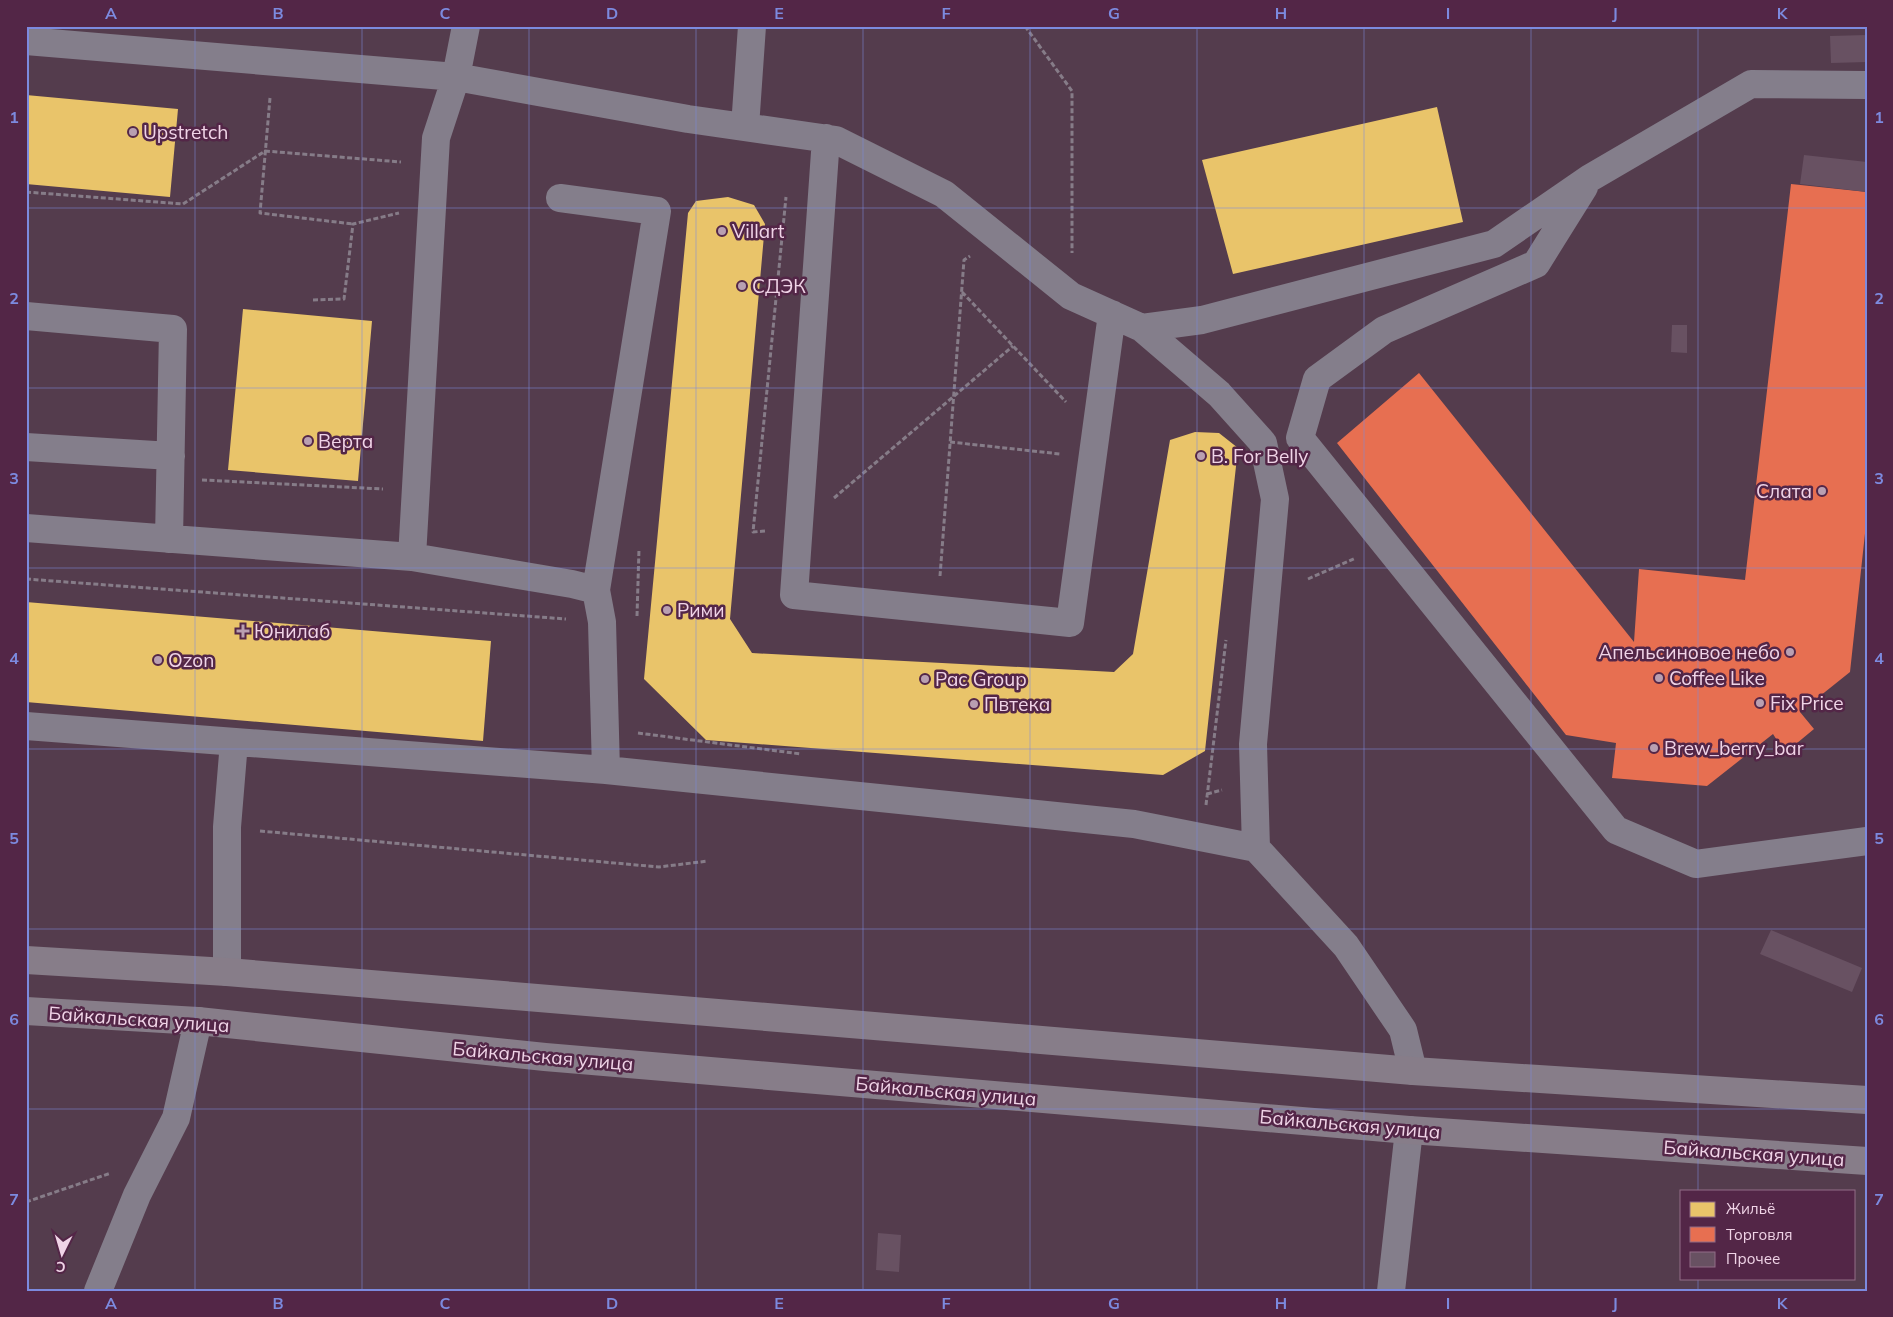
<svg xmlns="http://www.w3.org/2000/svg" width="1893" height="1317" viewBox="0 0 1893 1317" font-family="Mulish,sans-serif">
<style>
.homes{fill:#e9c46a}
.shops{fill:#e76f51}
.building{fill:#685162}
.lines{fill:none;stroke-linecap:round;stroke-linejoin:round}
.path{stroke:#867c88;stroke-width:3;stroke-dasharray:5 2.5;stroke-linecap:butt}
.minor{stroke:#847e8b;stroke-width:28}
.major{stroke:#877d89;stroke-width:28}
.grid{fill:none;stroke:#7c8adf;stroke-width:1;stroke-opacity:0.55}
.poi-dot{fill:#b99fb1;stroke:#532647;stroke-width:2}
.labels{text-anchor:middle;stroke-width:5;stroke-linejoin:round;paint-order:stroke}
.poi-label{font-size:19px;fill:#f0d4e7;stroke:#532647;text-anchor:start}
.street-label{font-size:19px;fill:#f0d4e7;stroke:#532647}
.neatline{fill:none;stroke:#7c8adf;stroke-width:2}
.grid-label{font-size:16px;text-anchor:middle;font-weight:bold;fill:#7c8adf}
</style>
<rect width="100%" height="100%" fill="#543c4d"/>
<!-- homes -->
<path class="homes" d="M26,95L178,109L170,197L26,184Z
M1437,107L1463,222L1233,274L1202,160Z
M728,197L754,205L765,224L730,619L752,653L1114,672L1133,654L1170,440L1195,432L1219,433L1238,448L1205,751L1163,775L706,740L644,679L688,213L696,201Z
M243,309L372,321L358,481L228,470Z
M26,602L491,641L483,741L26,702Z"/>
<!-- shops -->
<path class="shops" d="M1791,184L1867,192V515L1850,672L1800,712L1814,729L1785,753L1773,734L1707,786L1612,778L1616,743L1566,735L1337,443L1419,373L1634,642L1639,569L1745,580Z"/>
<!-- building -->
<path class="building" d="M1867,35V62L1831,63L1830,36Z
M1804,155L1867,162V192L1800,184Z
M1672,325H1687V353L1671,352Z
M1771,930L1862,968L1852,992L1760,954Z
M878,1233L901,1235L899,1272L876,1270Z"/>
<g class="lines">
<!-- path -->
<path class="path" d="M1025,26L1072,91V253
M270,98L260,213L353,224
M26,192L183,204L265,151L401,162
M962,292L1066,402
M313,300L344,299L353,224L399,213
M950,442L1060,454
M202,480L383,489
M834,498L1013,346
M765,531L753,532L786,197
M940,576L964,260L970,256
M26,579L566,619
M1308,579L1356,558
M637,616L639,549
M638,733L801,754
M1207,794L1222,790
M1206,805L1226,640
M260,831L659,867L708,861
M26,1202L111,1173"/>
<!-- minor -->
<path class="minor" d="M26,41L456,77L688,119L836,140L944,194L1071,296L1142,328L1202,320L1494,244L1590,178L1751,84L1867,85
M745,127L752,26
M826,138L794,595L1070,623L1112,314
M1584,187L1536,264L1384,330L1317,379L1300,438L1616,830L1696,864L1867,841
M560,198L657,211L596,590
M26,316L173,329L169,539
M1142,328L1219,394L1263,443L1275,499L1253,744L1256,848
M26,447L171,456
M26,528L412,557L436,138L456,77L466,26
M412,557L572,584L596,590L602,622L606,770L1134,824L1256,848L1346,946L1403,1030L1413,1071
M26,726L606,770
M227,972V827L234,742
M98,1291L137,1195L176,1118L198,1021
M1391,1291L1409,1130"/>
<!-- major -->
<path class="major" d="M26,960L227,972L1413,1071L1867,1100
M26,1011L198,1021L545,1057L1409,1130L1867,1161"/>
</g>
<!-- grid -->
<path class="grid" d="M195,26V1291M362,26V1291M529,26V1291M696,26V1291M863,26V1291M1030,26V1291M1197,26V1291M1364,26V1291M1531,26V1291M1698,26V1191M26,208H1867M26,388H1867M26,568H1867M26,749H1867M26,929H1867M26,1109H1867M1698,1278V1291"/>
<!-- markers -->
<g class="poi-dot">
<circle cx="133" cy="132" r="5"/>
<circle cx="722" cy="231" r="5"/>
<circle cx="742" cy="286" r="5"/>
<circle cx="308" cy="441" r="5"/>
<circle cx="1201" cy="456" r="5"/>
<circle cx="1822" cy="491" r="5"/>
<circle cx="667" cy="610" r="5"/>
<path d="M240.5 623.5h5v5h5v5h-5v5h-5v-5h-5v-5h5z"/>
<circle cx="1790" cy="652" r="5"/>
<circle cx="158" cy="660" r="5"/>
<circle cx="1659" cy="678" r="5"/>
<circle cx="925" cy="679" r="5"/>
<circle cx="1760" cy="703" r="5"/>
<circle cx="974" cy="704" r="5"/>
<circle cx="1654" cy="748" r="5"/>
</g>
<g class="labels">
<!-- poi labels -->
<g class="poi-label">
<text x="143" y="139">Upstretch</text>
<text x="732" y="238">Villart</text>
<text x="752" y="293">СДЭК</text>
<text x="318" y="448">Верта</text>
<text x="1211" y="463">B. For Belly</text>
<text x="1812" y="498" text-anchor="end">Слата</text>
<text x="677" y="617">Рими</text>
<text x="254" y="638">Юнилаб</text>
<text x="1780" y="659" text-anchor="end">Апельсиновое небо</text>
<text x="168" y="667">Ozon</text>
<text x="1669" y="685">Coffee Like</text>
<text x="935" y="686">Pac Group</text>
<text x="1770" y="710">Fix Price</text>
<text x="984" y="711">Пвтека</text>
<text x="1664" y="755">Brew_berry_bar</text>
</g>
<!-- street labels -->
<g class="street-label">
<text transform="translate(139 1019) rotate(4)" y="7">Байкальская улица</text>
<text transform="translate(543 1056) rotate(5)" y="7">Байкальская улица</text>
<text transform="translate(946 1091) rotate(5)" y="7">Байкальская улица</text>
<text transform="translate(1350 1124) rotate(5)" y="7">Байкальская улица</text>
<text transform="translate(1754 1153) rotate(4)" y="7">Байкальская улица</text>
</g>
</g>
<!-- border -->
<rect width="1893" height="1317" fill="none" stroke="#532647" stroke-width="55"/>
<!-- legend -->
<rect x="1680" y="1190" width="175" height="90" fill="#532647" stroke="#926c87"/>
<rect x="1690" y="1202" width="25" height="15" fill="#e9c46a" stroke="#926c87"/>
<text x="1726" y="1214" font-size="15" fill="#f0d4e7">Жильё</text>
<rect x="1690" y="1227" width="25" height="15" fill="#e76f51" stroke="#926c87"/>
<text x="1726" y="1240" font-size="15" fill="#f0d4e7">Торговля</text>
<rect x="1690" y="1252" width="25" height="15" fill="#685162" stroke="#926c87"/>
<text x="1726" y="1264" font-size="15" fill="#f0d4e7">Прочее</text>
<!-- north arrow -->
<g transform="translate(62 1254) rotate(185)" stroke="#532647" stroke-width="4" paint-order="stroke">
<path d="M0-4L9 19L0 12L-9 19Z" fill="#f0d4e7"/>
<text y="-8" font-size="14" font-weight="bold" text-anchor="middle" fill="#f0d4e7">С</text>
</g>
<rect x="28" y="28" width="1838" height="1262" class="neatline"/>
<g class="grid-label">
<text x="111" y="19">A</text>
<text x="278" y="19">B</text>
<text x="445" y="19">C</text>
<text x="612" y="19">D</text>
<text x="779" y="19">E</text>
<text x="946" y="19">F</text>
<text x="1114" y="19">G</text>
<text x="1281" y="19">H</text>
<text x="1448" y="19">I</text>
<text x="1615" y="19">J</text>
<text x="1782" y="19">K</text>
<text x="14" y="123">1</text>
<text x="1879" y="123">1</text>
<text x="14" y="304">2</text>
<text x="1879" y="304">2</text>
<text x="14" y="484">3</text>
<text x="1879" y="484">3</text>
<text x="14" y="664">4</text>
<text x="1879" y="664">4</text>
<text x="14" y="844">5</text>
<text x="1879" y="844">5</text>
<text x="14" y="1025">6</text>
<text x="1879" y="1025">6</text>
<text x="14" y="1205">7</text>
<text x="1879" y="1205">7</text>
<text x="111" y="1309">A</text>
<text x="278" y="1309">B</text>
<text x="445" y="1309">C</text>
<text x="612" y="1309">D</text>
<text x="779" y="1309">E</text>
<text x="946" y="1309">F</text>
<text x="1114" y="1309">G</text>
<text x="1281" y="1309">H</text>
<text x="1448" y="1309">I</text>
<text x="1615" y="1309">J</text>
<text x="1782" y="1309">K</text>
</g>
</svg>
